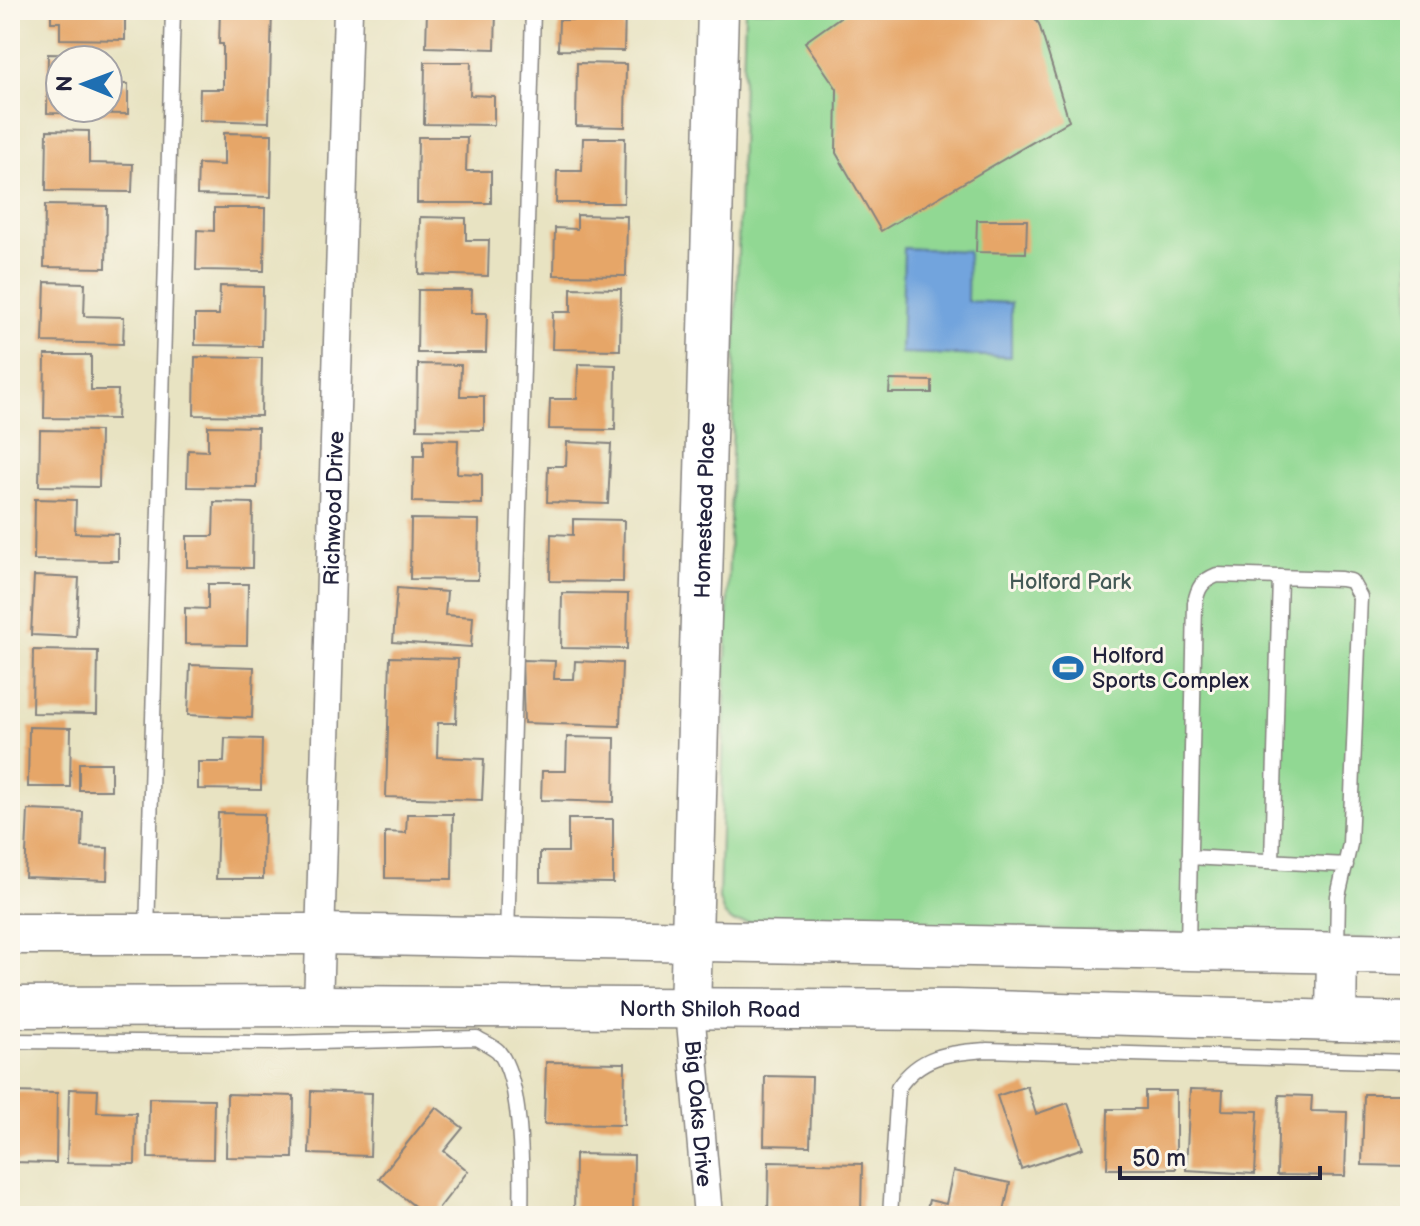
<svg xmlns="http://www.w3.org/2000/svg" width="1420" height="1226" viewBox="0 0 1420 1226" font-family="'Balsamiq Sans',sans-serif">
<style>
.green{fill:#91d893;stroke:#5a7d67;stroke-width:2}
.water{fill:#72a4dd;stroke:#4a638c;stroke-width:2}
.building{fill:#e6a668}
.lines{fill:none;stroke-linecap:round;stroke-linejoin:round}
.lane-casing{stroke:#85827e;stroke-width:17}
.street-casing{stroke:#85827e;stroke-width:31}
.secondary-casing{stroke:#85827e;stroke-width:43}
.lane{stroke:#fff;stroke-width:14}
.street{stroke:#fff;stroke-width:28}
.secondary{stroke:#fff;stroke-width:40}
.labels{text-anchor:middle;stroke-width:6;stroke-linejoin:round;paint-order:stroke}
.street-label{font-size:22px;fill:#22223b;stroke:#fbf7ec}
.park-label{font-size:22px;fill:#435955;stroke:#fbf7ec}
.poi-label{font-size:22px;fill:#22223b;stroke:#fbf7ec;text-anchor:start}
</style>
<rect width="100%" height="100%" fill="#fbf7ec"/>
<filter id="ink" filterUnits="userSpaceOnUse"><feTurbulence type="fractalNoise" baseFrequency=".0125" numOctaves="2"/><feDisplacementMap in="SourceGraphic" scale="16" xChannelSelector="R" yChannelSelector="G"/><feConvolveMatrix kernelMatrix="1 2 1 2 8 2 1 2 1" color-interpolation-filters="sRGB"/></filter>
<filter id="wash" filterUnits="userSpaceOnUse"><feTurbulence type="fractalNoise" baseFrequency=".006" numOctaves="4" result="noise"/><feDisplacementMap in="SourceGraphic" scale="32" xChannelSelector="R" yChannelSelector="G"/><feGaussianBlur stdDeviation="1.8" result="paint"/><feColorMatrix in="noise" values="0 0 0 0 0 0 0 0 0 0 0 0 0 0 0 0 0 1.4 0 .05"/><feComposite in="paint" operator="in"/></filter>
<g filter="url(#wash)">
<rect width="100%" height="100%" fill="#e8e3c2"/>
<!-- green -->
<path class="green" d="M745,10H1410V940L733,922L724,914L719,899Z"/>
<!-- water -->
<path class="water" d="M904,248L968,251L967,301L1011,303V357L901,353Z"/>
<g id="blocks">
<!-- building -->
<path class="building" d="M51,10H125V40L60,39V22H51Z
M220,10H272L269,122L199,120L200,89H223V44H219Z
M427,10H496L495,49L426,47Z
M574,10H625L624,51L558,50L559,20H574Z
M850,10H1029L1039,24L1069,121L881,231L836,153L837,89L805,42Z
M48,54L91,55V60H60V108H108V84H128V114L47,113Z
M425,62H471L470,95L494,96V125L424,124Z
M577,63L626,64L625,127L576,126Z
M47,130L89,131V163L133,164L132,192L46,191Z
M224,133L272,134L271,197L197,195L198,164L224,165Z
M418,137H467L466,171H491V203H417Z
M583,138H625L624,203H556L557,171H582Z
M45,205L107,206L106,268L44,267Z
M214,208H265L264,271L196,270L197,230L214,231Z
M577,215L627,216L626,276L554,275L555,228L577,229Z
M420,217L466,218V240H489L488,276L419,274Z
M977,220H1027L1026,253L976,252Z
M45,282L85,283L84,316L124,317L123,344L43,342Z
M220,286L263,287L262,346L195,345V315H219Z
M571,288L621,289L620,350L552,349L553,312H571Z
M418,290H472L471,313H487L486,353H417Z
M45,355H91V390H118L117,419L44,418Z
M195,357L262,358L261,416L194,415Z
M418,364L461,365L460,396H484V430L417,429Z
M578,364L616,365L615,430L549,429L550,399H577Z
M890,380L932,381V393H889Z
M208,426L258,427L257,488L187,487L188,450L208,451Z
M40,430L100,431L99,487L39,486Z
M424,439L458,440L457,473L482,474V504L413,502L414,456H424Z
M567,442L611,444L608,504L547,502L548,466H566Z
M35,499L76,500L75,533L118,534V561L34,560Z
M214,502L253,503L252,568L187,567V536H213Z
M411,519L479,520L478,580L410,579Z
M573,519L624,520L623,582L550,581L551,534L573,535Z
M34,576L79,578L76,637L31,635Z
M208,584H248L247,645L185,644V608L208,609Z
M397,588L447,592L445,615L473,617L471,647L393,642Z
M562,593L628,594L627,649L561,648Z
M33,650L98,651L97,714L32,713Z
M390,657L458,659L456,723H438L437,757L484,759L482,800L386,797Z
M522,660L555,661L554,679H574L575,661L622,663L620,726L524,723Z
M190,665L254,667L252,718L188,715Z
M29,727L71,728L70,787H28Z
M567,737L615,738L614,802L541,800L542,771H566Z
M225,738L262,739L261,790L198,789V762H224Z
M79,763H111V790H79Z
M28,810L83,812L82,847L108,848L107,880L25,877Z
M218,813L264,814L263,879H216Z
M407,814H453L452,879L385,878V832L406,833Z
M568,819H613V883L540,882V852H568Z
M546,1062L625,1063L624,1125L544,1124Z
M765,1076L812,1077L810,1146L764,1145Z
M1027,1086L1036,1114L1068,1103L1083,1148L1021,1169L997,1096Z
M69,1089L98,1090L97,1112L136,1113L135,1164L67,1163Z
M1190,1089L1223,1090L1222,1110L1258,1111L1255,1174L1186,1170Z
M311,1091L372,1093L370,1156L309,1154Z
M1145,1091H1176V1169H1107L1108,1109H1145Z
M10,1092L57,1093L56,1163L10,1162Z
M227,1094L294,1096L293,1158L226,1157Z
M1364,1094H1410V1166L1362,1165Z
M1279,1095L1312,1096L1311,1111L1347,1112L1345,1176L1277,1175Z
M149,1098L214,1099L213,1159L148,1158Z
M436,1107L463,1128L444,1151L468,1171L433,1216H427L379,1178Z
M575,1154L634,1155L633,1216H574Z
M769,1162L862,1164L861,1216H768Z
M953,1171L1010,1183L1003,1216H925L929,1200L946,1204Z"/>
</g>
</g>
<g filter="url(#ink)">
<use href="#blocks" fill-opacity="0" stroke="#85827e" stroke-width="2"/>
<g class="lines">
<!-- lane casing -->
<g class="lane-casing">
<path id="lane" d="M1189,857L1346,865
M1272,861L1280,577
M147,933L173,10
M507,937L533,10
M1188,946L1195,603C1198,587 1202,581 1217,575L1341,579L1351,581L1360,597L1350,844L1338,896L1337,948
M10,1041L275,1043L477,1038C483,1042 493,1046 498,1051C523,1080 522,1179 521,1216
M890,1216L898,1088C921,1054 950,1053 987,1050L1410,1062"/>
</g>
<!-- street casing -->
<g class="street-casing">
<g id="street">
<path id="s1" d="M318,1006L348,10"/>
<path id="s2" d="M690,1010L708,1216"/>
</g>
</g>
<!-- secondary casing -->
<g class="secondary-casing">
<g id="secondary">
<path d="M10,934H320L1410,954"/>
<path id="s3" d="M10,1007L318,1006L955,1010L1410,1023"/>
<path id="s4" d="M690,1010L718,10"/>
<path d="M1336,1021L1337,952"/>
</g>
</g>
<!-- lane -->
<use href="#lane" class="lane"/>
<!-- street -->
<use href="#street" class="street"/>
<!-- secondary -->
<use href="#secondary" class="secondary"/>
</g>
</g>
<!-- icons -->
<defs>
<g id="stadium-bare" transform="scale(2.4)"><path d="M0-5a6.5 5 0 1 0 0 10a6.5 5 0 1 0 0-10ZM-3.5-1.8h7v3.6h-7Z" fill="#1f6fb2" stroke="#fbf7ec" stroke-width="2.5" paint-order="stroke"/></g>
</defs>
<g fill-rule="evenodd">
<use href="#stadium-bare" x="1068" y="668"/>
</g>
<g class="labels">
<!-- street labels -->
<g class="street-label">
<text dy="8" stroke="none"><textPath href="#s1" startOffset="498">Richwood Drive</textPath></text>
<text dy="8" stroke="none"><textPath href="#s4" startOffset="500">Homestead Place</textPath></text>
<text dy="8" stroke="none"><textPath href="#s3" startOffset="700">North Shiloh Road</textPath></text>
<text dy="8" stroke="none"><textPath href="#s2" startOffset="104">Big Oaks Drive</textPath></text>
</g>
<!-- park labels -->
<g class="park-label">
<text x="1070" y="589">Holford Park</text>
</g>
<!-- poi labels -->
<g class="poi-label">
<text x="1092" y="663">Holford<tspan x="1092" dy="25">Sports Complex</tspan></text>
</g>
</g>
<!-- margin -->
<rect width="1420" height="1226" fill="none" stroke="#fbf7ec" stroke-width="40"/>
<!-- north arrow -->
<g transform="translate(84 84) rotate(271)"><circle r="38" fill="#fbf7ec" stroke="#a4a2a5" stroke-width="2"/>
<path d="M0-6L14 30L0 20L-14 30Z" fill="#1f6fb2"/>
<text y="-12" font-size="22" font-weight="bold" text-anchor="middle" fill="#22223b">N</text>
</g>
<!-- scale -->
<path d="M1120 1166v12h200v-12" fill="none" stroke="#22223b" stroke-width="4"/>
<text x="1132" y="1166" font-size="24" fill="#22223b" stroke="#fbf7ec" stroke-width="6" paint-order="stroke">50 m</text>
</svg>
